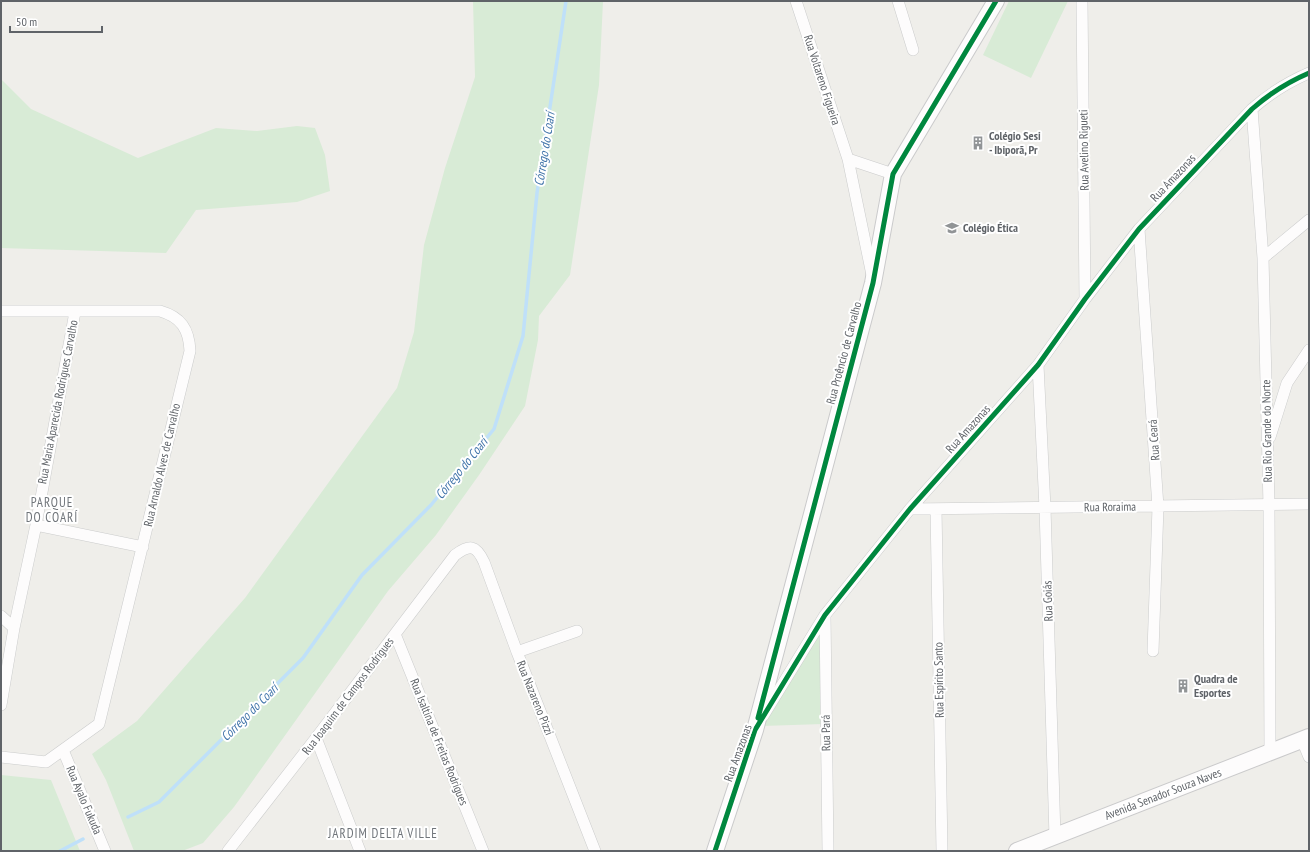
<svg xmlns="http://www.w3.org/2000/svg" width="1310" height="852" viewBox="0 0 1310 852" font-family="'PT Sans Narrow',sans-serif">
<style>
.green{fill:#d8ebd6}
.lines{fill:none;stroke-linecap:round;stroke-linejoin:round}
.stream{stroke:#bfe0f9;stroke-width:3.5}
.street-casing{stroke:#cbcccc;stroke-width:12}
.secondary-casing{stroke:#cacacb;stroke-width:18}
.street{stroke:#fdfcfc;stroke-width:11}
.secondary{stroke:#fdfcfc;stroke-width:16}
.cycleway-casing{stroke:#fff;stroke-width:8}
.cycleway{stroke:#00873e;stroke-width:5}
.labels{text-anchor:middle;stroke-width:4;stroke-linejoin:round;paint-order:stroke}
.street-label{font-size:12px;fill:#5f6368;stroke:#fff}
.poi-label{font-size:12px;font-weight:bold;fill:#5f6368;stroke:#fff;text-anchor:start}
.water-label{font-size:13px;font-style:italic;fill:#4174aa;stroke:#fff}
.neighbourhood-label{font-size:13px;letter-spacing:1px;fill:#70757a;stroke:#fff}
</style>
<rect width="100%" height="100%" fill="#efeeea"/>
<!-- green -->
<path class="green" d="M473,1H603L599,85L570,275L539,316L538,340L525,406L479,475L436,535L388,591L234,807L203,843L182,851H134L106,780L92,754L137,721L245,598L397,388L414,332L424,245L445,168L475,77Z
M1009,1H1068L1031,78L983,55Z
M1,79L31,109L138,158L216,128L257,131L297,126L315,128L325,155L330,191L297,202L196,210L166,253L1,248Z
M820,634L823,724L761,726Z
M1,775L51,780L80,851H1Z"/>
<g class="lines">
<!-- stream -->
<path class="stream" d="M128,817L159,802L303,658L362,575L431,505L494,429L523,336L537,193L566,1
M60,851L83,839"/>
<!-- street casing -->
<g class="street-casing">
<path id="street" d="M796,1L848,159L872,275
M898,1L913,50
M1082,1L1085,299
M1252,109L1263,258L1269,506L1270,752
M848,159L893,174
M1139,229L1158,507L1153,651
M1263,258L1309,220
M1,311H160C181,317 189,329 190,351L99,724L46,762L1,757
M1038,365L1045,508L1055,837
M1270,437L1287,383L1309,350
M910,509L1309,504
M936,509L942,851
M36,525L143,547
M1,616L14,628
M825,616L828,851
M395,634L483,851
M517,652L577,631
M1,705L14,628L36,525L75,312
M763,716L825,615L910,509L1038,365L1085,299L1139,229L1252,109C1269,94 1288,82 1309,73
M316,738L360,851
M1302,740L1309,757
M63,750L105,851
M228,851L316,738L455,555C470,544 476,545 484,562L517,652L595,851"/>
</g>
<!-- secondary casing -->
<g class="secondary-casing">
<path id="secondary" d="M715,851L755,730L873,283L893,174L996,1
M1017,851L1309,737"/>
</g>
<!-- street -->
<use href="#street" class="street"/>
<!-- secondary -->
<use href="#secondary" class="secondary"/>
<!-- cycleway casing -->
<g class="cycleway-casing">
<path id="cycleway" d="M758,718L873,283L893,174L996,1
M715,851L755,730L825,615L910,509L1038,365L1085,299L1139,229L1252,109C1269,94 1288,82 1309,73"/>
</g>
<!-- cycleway -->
<use href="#cycleway" class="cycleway"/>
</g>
<!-- icons -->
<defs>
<g id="building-bare" transform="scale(1.08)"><path d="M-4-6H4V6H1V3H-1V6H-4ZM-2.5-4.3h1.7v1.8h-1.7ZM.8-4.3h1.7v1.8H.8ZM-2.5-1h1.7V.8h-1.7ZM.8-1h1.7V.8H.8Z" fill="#919496" stroke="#fff" stroke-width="2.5" paint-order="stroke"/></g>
<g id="school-bare" transform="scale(1.08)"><path d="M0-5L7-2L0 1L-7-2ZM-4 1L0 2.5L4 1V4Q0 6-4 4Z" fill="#919496" stroke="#fff" stroke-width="2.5" paint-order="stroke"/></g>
</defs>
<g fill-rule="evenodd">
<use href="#building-bare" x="978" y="143"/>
<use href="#school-bare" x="952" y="228"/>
<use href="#building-bare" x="1183" y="686"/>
</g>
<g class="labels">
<!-- street labels -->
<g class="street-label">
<text transform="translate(822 80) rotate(72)" y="4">Rua Voltareno Figueira</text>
<text transform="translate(1084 150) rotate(-91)" y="4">Rua Avelino Rigueti</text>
<text transform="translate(1173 178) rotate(-47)" y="4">Rua Amazonas</text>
<text transform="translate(844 353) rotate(-75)" y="4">Rua Proêncio de Carvalho</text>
<text transform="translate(58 402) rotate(-79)" y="4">Rua Maria Aparecida Rodrigues Carvalho</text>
<text transform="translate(968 429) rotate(-48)" y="4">Rua Amazonas</text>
<text transform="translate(1267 431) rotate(-91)" y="4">Rua Rio Grande do Norte</text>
<text transform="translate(1154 440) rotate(-94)" y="4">Rua Ceará</text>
<text transform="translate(162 465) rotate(-77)" y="4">Rua Arnaldo Alves de Carvalho</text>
<text transform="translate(1110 507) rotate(-1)" y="4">Rua Roraima</text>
<text transform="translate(1048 601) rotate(-92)" y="4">Rua Goiás</text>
<text transform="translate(939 680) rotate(-91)" y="4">Rua Espírito Santo</text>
<text transform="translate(348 696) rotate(-53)" y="4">Rua Joaquim de Campos Rodrigues</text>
<text transform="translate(535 698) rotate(68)" y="4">Rua Nazareno Pizzi</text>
<text transform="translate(826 733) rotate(-91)" y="4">Rua Pará</text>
<text transform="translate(439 742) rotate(68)" y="4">Rua Isaltina de Freitas Rodrigues</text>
<text transform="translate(738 753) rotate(-70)" y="4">Rua Amazonas</text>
<text transform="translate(1163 794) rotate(-21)" y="4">Avenida Senador Souza Naves</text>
<text transform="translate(84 800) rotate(67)" y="4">Rua Ayalo Fukuda</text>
</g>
<!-- poi labels -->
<g class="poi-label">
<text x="989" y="140">Colégio Sesi<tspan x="989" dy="14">- Ibiporã, Pr</tspan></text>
<text x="963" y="232">Colégio Ética</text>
<text x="1194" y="683">Quadra de<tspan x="1194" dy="14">Esportes</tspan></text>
</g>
<!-- water labels -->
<g class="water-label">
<text transform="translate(544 149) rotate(-81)" y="5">Córrego do Coarí</text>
<text transform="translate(461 468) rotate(-51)" y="5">Córrego do Coarí</text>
<text transform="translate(249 712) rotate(-45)" y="5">Córrego do Coarí</text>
</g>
<!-- neighbourhood labels -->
<g class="neighbourhood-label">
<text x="52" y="507">PARQUE<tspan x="52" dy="15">DO COARÍ</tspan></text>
<text x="383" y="838">JARDIM DELTA VILLE</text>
</g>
</g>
<!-- border -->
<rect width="1310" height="852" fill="none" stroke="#5f6368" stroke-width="4"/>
<!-- scale -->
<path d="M10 26v6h92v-6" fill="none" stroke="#5f6368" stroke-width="2"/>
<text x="16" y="26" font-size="12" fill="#5f6368" stroke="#ffffff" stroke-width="3" paint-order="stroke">50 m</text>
</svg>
